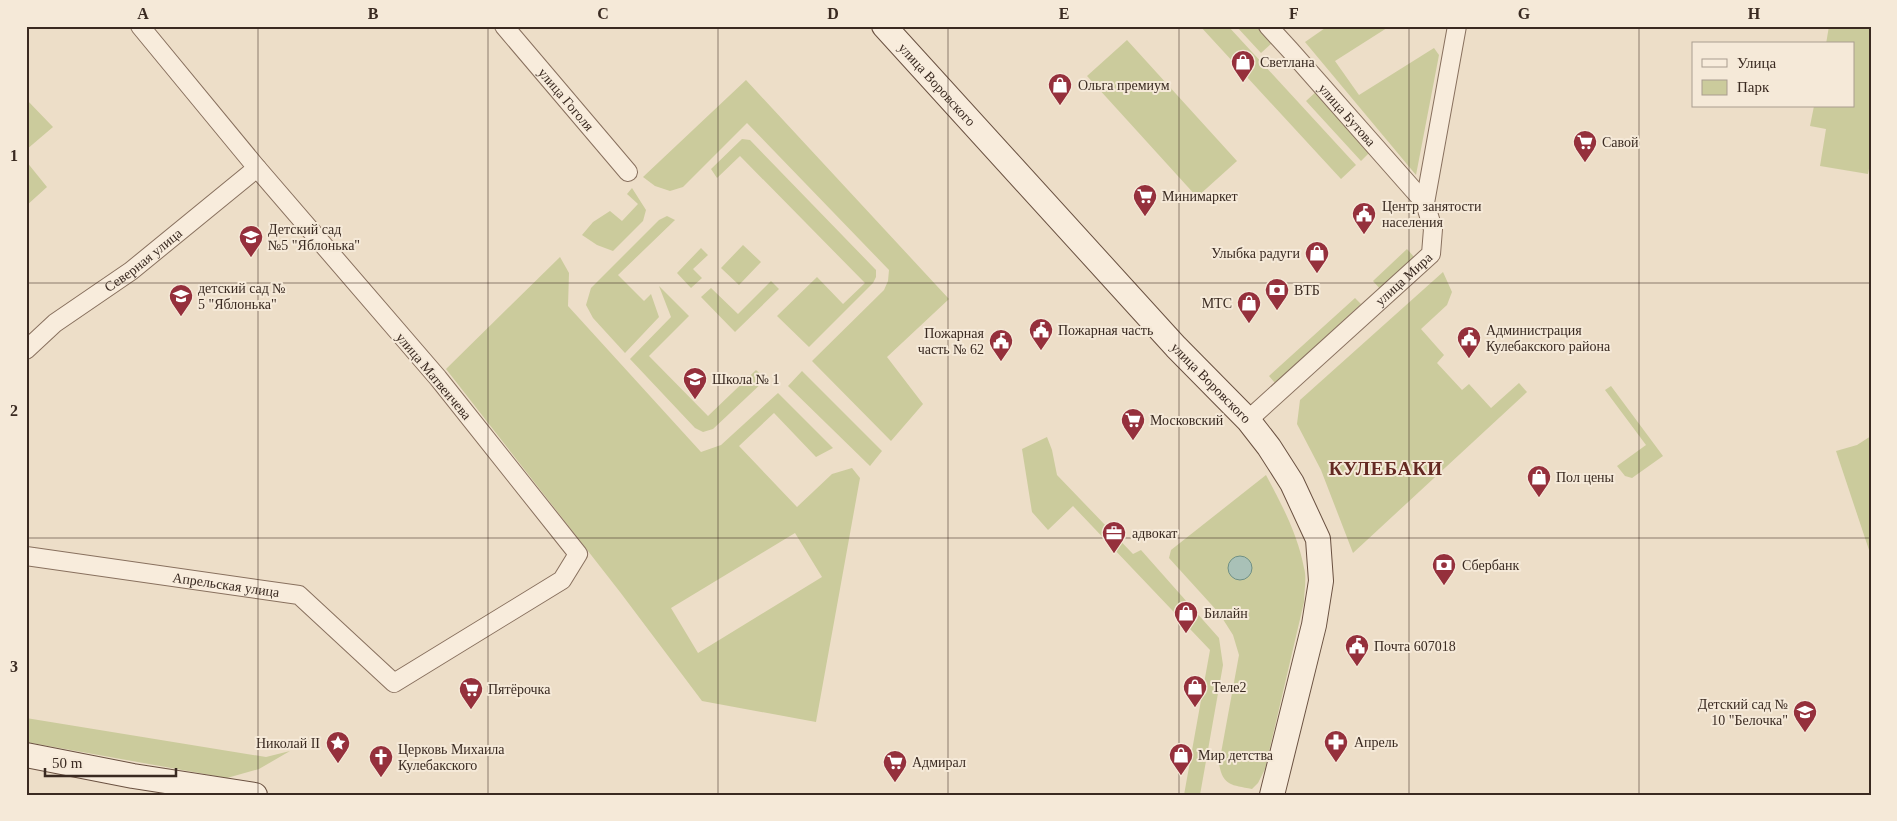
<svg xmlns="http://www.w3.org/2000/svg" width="1897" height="821" viewBox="0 0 1897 821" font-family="'Times New Roman',serif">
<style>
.green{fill:#cbcb9c;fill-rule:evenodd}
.water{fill:#a9c1b7;stroke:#709084}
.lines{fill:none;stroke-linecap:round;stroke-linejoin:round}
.street-casing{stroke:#88705e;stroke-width:20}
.secondary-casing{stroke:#6a5141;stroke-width:26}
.street{stroke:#f8ecdc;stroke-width:18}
.secondary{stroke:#f8ecdc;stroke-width:24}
.grid{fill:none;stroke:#3a2a21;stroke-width:1;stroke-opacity:0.55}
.labels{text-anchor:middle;stroke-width:4;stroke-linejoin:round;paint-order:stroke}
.poi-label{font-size:14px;fill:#3a2a21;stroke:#f5e9d8;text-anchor:start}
.street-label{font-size:14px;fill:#3a2a21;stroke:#f5e9d8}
.district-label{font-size:19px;font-weight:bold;letter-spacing:1px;fill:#642922;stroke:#f5e9d8}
.neatline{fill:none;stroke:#3a2a21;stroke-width:2}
.grid-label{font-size:16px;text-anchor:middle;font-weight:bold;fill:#3a2a21}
</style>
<rect width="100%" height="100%" fill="#eddec8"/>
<!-- green -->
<path class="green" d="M1200,26H1228L1356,165L1341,179Z
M1236,26H1259L1273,42L1261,53Z
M1328,26H1390L1335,61L1359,95L1434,48L1439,55L1416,175L1305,42Z
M1829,26H1871V158L1868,174L1820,166L1826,129L1810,126L1814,106H1853V44H1826Z
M1127,40L1237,161L1197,197L1087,76Z
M746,80L949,299L887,357L923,404L891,441L812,361L884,290L888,281L889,270L747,123L683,187L670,191L655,186L643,177Z
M1318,90L1372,150L1361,161L1306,101Z
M26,99L53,127L26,150Z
M742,139L750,140L876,270V277L873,283L809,347L777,316L817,277L843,304L865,283L740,156L717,178L711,169Z
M26,161L47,187L26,206Z
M632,188L646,210L643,221L613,251L597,245L582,235L593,222L610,211L622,221L638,204L627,194Z
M667,216L675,220L618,275L644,301L651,294L659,317L625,353L593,318L586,305L591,288L659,220Z
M743,245L761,262L739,285L721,268Z
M701,248L708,255L693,269L702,278L691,288L677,273Z
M1407,249L1415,258L1381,290L1373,281Z
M560,257L569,273L568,306L701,452L721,445L778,393L833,448L816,457L774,413L739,446L797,507L832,474L852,468L860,478L816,722L702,701L620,592L446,369ZM795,533L822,577L698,653L671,608Z
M1443,272L1452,292L1447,305L1421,329L1444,355L1437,363L1462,390L1469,384L1491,408L1519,383L1527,392L1353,553L1321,470L1297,424L1300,400Z
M771,281L779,289L735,332L701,297L711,288L738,314Z
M659,286L689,316L649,356L708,416L756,370L766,379L713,429L703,432L695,428L630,359L671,317Z
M1355,298L1361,304L1275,383L1269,376Z
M802,371L882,451L870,466L788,386Z
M1611,386L1663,456L1632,478L1625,476L1617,466L1646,445L1605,390Z
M1871,436V556L1836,451L1857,445Z
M1047,437L1052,450L1057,475L1133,554L1141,550L1219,638L1223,665L1200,795H1184L1210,650L1073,506L1048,530L1032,512L1022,449Z
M1266,475C1282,505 1298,535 1304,568C1307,578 1304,592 1304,602L1265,769L1258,783L1252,789C1232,785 1223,786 1219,764L1239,655L1233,635L1219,613L1169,558L1171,550Z
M26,718L266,757L290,751L259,769L227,778L26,742Z"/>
<!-- water -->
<path class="water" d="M1228 568a12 12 0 1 1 24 0a12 12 0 1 1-24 0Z"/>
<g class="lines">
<!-- street casing -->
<g class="street-casing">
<g id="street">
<path id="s1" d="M504,26L628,172"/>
<path id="s2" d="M1268,26L1290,50L1425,203"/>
<path id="s3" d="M26,350L55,323L131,271L257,168"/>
<path id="s4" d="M1248,420L1431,254L1433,229L1425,203L1457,26"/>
<path id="s5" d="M26,556L299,595L394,683L562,580L578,554L438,378L257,168L140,26"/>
</g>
</g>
<!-- secondary casing -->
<g class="secondary-casing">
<g id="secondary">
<path id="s6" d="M884,26L1176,347L1248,420L1269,447L1292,483L1318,539L1321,581L1314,625L1272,795"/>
<path d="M26,755L133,776L255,795"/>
</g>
</g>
<!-- street -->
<use href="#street" class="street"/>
<!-- secondary -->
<use href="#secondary" class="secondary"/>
</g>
<!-- grid -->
<path class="grid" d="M258,26V795M488,26V795M718,26V795M948,26V795M1179,26V795M1409,26V795M1639,26V795M26,283H1871M26,538H1871"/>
<!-- icons -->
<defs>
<g id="shop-pin" transform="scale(1.25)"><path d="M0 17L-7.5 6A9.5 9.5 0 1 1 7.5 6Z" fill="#95303c" stroke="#f5e9d8"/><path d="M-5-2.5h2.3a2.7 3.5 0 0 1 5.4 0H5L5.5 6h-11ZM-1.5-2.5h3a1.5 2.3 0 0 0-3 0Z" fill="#fff"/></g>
<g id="supermarket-pin" transform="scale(1.25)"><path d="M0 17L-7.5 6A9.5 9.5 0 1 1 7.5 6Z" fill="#95303c" stroke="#f5e9d8"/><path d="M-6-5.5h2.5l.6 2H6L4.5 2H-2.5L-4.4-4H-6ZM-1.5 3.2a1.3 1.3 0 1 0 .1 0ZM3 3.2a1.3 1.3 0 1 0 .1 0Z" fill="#fff"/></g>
<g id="civic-pin" transform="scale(1.25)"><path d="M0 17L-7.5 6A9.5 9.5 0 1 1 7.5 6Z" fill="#95303c" stroke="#f5e9d8"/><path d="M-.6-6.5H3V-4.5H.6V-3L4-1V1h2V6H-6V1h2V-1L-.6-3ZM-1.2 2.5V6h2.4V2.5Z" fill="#fff"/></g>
<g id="school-pin" transform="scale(1.25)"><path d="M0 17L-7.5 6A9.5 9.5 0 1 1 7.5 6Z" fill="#95303c" stroke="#f5e9d8"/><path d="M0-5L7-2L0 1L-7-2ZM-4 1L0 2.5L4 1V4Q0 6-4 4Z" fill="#fff"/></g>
<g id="bank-pin" transform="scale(1.25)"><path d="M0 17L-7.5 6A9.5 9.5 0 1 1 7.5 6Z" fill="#95303c" stroke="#f5e9d8"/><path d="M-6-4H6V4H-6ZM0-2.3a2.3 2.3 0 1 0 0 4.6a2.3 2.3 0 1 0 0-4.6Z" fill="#fff"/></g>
<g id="office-pin" transform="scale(1.25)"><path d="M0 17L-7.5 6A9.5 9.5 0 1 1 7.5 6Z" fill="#95303c" stroke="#f5e9d8"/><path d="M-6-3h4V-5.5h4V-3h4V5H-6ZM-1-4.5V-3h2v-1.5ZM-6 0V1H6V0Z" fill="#fff"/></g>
<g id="pharmacy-pin" transform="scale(1.25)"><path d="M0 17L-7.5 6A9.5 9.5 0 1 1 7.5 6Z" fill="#95303c" stroke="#f5e9d8"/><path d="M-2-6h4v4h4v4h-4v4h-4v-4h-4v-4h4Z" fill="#fff"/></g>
<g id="sight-pin" transform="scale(1.25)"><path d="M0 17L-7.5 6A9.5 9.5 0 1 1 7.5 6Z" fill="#95303c" stroke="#f5e9d8"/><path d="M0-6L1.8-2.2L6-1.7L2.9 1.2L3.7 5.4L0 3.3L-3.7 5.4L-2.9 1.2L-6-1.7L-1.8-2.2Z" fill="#fff"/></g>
<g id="church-pin" transform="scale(1.25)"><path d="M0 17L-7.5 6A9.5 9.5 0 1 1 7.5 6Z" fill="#95303c" stroke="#f5e9d8"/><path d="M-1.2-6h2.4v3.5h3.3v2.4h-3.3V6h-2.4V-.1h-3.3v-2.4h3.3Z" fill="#fff"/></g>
</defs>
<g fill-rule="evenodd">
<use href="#shop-pin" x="1243" y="62"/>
<use href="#shop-pin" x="1060" y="85"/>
<use href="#supermarket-pin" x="1585" y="142"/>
<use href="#supermarket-pin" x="1145" y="196"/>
<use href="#civic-pin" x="1364" y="214"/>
<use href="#school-pin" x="251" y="237"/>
<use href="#shop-pin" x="1317" y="253"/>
<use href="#bank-pin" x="1277" y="290"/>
<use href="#school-pin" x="181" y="296"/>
<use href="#shop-pin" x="1249" y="303"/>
<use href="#civic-pin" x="1041" y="330"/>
<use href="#civic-pin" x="1469" y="338"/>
<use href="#civic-pin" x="1001" y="341"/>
<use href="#school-pin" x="695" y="379"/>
<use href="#supermarket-pin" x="1133" y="420"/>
<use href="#shop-pin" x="1539" y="477"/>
<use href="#office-pin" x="1114" y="533"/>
<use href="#bank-pin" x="1444" y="565"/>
<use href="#shop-pin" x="1186" y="613"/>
<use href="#civic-pin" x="1357" y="646"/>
<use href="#shop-pin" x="1195" y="687"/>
<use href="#supermarket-pin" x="471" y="689"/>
<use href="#school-pin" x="1805" y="712"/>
<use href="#pharmacy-pin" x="1336" y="742"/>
<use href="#sight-pin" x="338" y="743"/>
<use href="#shop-pin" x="1181" y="755"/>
<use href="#church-pin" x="381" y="757"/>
<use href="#supermarket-pin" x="895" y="762"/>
</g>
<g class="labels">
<!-- poi labels -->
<g class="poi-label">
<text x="1260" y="67">Светлана</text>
<text x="1078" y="90">Ольга премиум</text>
<text x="1602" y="147">Савой</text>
<text x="1162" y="201">Минимаркет</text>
<text x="1382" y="211">Центр занятости<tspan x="1382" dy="16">населения</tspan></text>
<text x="268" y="234">Детский сад<tspan x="268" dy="16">№5 "Яблонька"</tspan></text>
<text x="1300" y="258" text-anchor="end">Улыбка радуги</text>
<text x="198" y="293">детский сад №<tspan x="198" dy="16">5 "Яблонька"</tspan></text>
<text x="1294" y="295">ВТБ</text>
<text x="1232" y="308" text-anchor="end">МТС</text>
<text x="1058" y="335">Пожарная часть</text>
<text x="1486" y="335">Администрация<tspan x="1486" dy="16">Кулебакского района</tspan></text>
<text x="984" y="338" text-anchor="end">Пожарная<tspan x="984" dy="16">часть № 62</tspan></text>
<text x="712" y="384">Школа № 1</text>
<text x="1150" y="425">Московский</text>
<text x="1556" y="482">Пол цены</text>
<text x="1132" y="538">адвокат</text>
<text x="1462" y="570">Сбербанк</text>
<text x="1204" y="618">Билайн</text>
<text x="1374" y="651">Почта 607018</text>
<text x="1212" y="692">Теле2</text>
<text x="488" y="694">Пятёрочка</text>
<text x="1788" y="709" text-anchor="end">Детский сад №<tspan x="1788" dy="16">10 "Белочка"</tspan></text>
<text x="1354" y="747">Апрель</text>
<text x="320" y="748" text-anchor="end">Николай II</text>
<text x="398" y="754">Церковь Михаила<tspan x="398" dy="16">Кулебакского</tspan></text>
<text x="1198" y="760">Мир детства</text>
<text x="912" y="767">Адмирал</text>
</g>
<!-- street labels -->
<g class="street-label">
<text dy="5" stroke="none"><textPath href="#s6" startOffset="79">улица Воровского</textPath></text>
<text dy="5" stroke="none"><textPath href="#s1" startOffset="96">улица Гоголя</textPath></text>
<text dy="5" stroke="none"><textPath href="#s2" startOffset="119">улица Бутова</textPath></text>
<text dy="5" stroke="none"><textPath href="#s3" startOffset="148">Северная улица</textPath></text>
<text dy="5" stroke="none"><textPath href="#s4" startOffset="210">улица Мира</textPath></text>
<text transform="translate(434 376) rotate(50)" y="5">улица Матвеичева</text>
<text dy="5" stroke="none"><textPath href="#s6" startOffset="484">улица Воровского</textPath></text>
<text dy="5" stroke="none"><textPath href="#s5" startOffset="202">Апрельская улица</textPath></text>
</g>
<!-- district labels -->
<g class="district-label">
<text x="1386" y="475">КУЛЕБАКИ</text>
</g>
</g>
<!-- border -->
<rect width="1897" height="821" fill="none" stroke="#f5e9d8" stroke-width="55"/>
<!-- legend -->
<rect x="1692" y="42" width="162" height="65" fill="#f5e9d8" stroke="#aa9d8f"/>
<rect x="1702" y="59" width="25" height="8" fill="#f8ecdc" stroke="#aa9d8f"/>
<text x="1737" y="68" font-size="15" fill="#3a2a21">Улица</text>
<rect x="1702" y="80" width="25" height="15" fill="#cbcb9c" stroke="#aa9d8f"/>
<text x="1737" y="92" font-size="15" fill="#3a2a21">Парк</text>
<!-- scale -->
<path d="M45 768v8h131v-8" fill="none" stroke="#3a2a21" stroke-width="2.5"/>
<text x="52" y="768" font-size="15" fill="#3a2a21" stroke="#f5e9d8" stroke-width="4" paint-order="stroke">50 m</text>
<rect x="28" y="28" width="1842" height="766" class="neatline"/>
<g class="grid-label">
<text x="143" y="19">A</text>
<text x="373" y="19">B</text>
<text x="603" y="19">C</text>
<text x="833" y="19">D</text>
<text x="1064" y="19">E</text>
<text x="1294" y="19">F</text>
<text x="1524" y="19">G</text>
<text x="1754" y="19">H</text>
<text x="14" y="161">1</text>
<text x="14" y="416">2</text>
<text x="14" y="672">3</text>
</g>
</svg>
